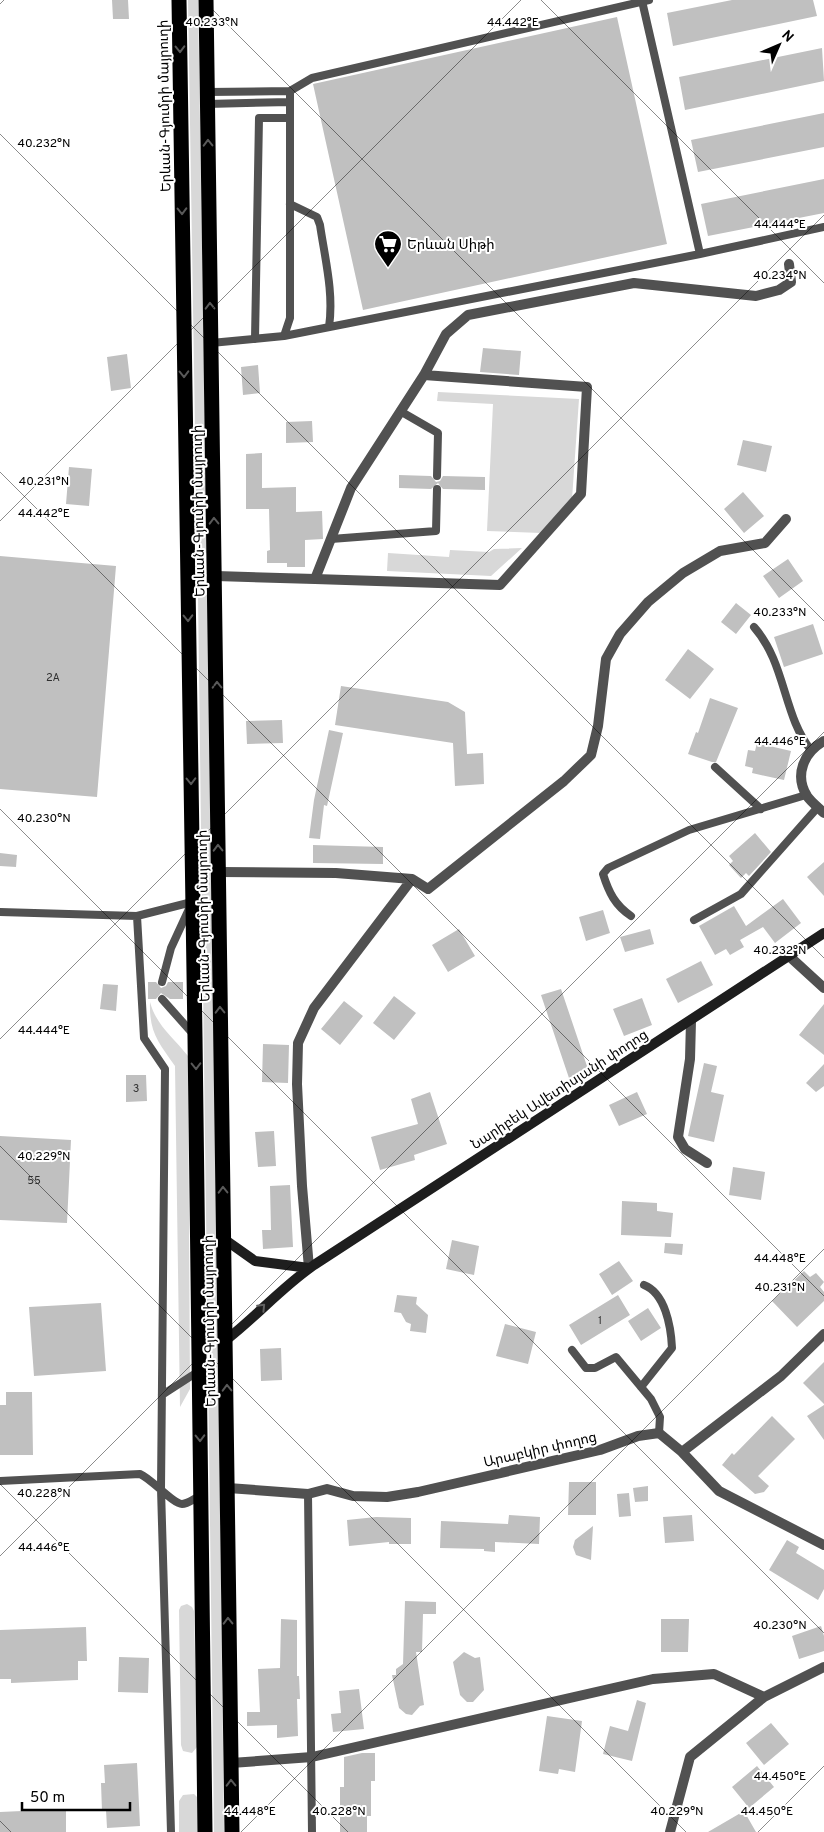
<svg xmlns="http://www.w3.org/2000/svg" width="824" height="1832" viewBox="0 0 824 1832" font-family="Overpass,'Noto Sans Armenian',sans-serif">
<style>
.green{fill:#d8d8d8}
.building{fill:#c0c0c0}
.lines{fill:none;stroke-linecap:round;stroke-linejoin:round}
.lane{stroke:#515151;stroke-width:8}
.street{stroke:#515151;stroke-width:10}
.secondary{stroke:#1e1e1e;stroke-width:10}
.highway{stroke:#000;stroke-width:15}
.oneway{stroke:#595959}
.oneway2{stroke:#626262}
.ticks{fill:none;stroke:#000;stroke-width:1;stroke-opacity:0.45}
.labels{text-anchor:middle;stroke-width:4;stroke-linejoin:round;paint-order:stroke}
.number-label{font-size:11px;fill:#303030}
.street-label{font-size:14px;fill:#000;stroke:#fff}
.poi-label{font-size:14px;fill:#000;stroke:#fff;text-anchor:start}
.ticks-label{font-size:12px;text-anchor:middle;fill:#000;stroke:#fff;stroke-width:4;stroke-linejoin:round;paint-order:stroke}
</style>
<rect width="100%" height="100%" fill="#fff"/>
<!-- green -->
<path class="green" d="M188,0H198L207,553L197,554Z
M438,392L579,399L572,499L541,533L487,531L493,404L437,401Z
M522,548L491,576L387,571L388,553L449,557L450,550L489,552L494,549Z
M202,591L209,597L224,1832H214L198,597Z
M150,1002C156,1025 173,1037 188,1056L190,1389L180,1407L175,1066C158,1042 149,1032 150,1002Z
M187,1604L192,1607L194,1611L197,1747L192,1753L183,1751L181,1745L179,1610L181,1606Z
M194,1794L198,1798L201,1832H179V1801L183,1795Z"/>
<!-- building -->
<path class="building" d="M112,0H128L129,19H113Z
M732,0H813L817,16L673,46L667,13Z
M617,17L667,244L363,310L313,84Z
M822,48L824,81L685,110L679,77Z
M824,113V147L698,172L691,140Z
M824,179V213L708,236L701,204Z
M483,348L521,351L519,375L480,372Z
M127,354L131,388L111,391L107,357Z
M258,365L260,393L243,395L241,367Z
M312,421L313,442L286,443V422Z
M743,440L772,446L766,472L737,465Z
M262,453V488L296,487V512L322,511L323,539L305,540V567H287V563H267V551L270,550L269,509H246V454Z
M69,467L92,469L89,506L66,504Z
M399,475L431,476L436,482L440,481L443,476L485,477V490L443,489L438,483L431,489L399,488Z
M743,492L764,516L744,533L724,509Z
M0,556L116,566L97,797L0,789Z
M788,559L803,581L779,598L763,576Z
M736,603L751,615L736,634L721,622Z
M813,624L823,654L784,667L774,637Z
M688,649L714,669L690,699L665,680Z
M341,686L448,702L465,712L467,754L483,753L484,784L455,786L453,743L335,725Z
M710,698L738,708L716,762H712L688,754L696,732L698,733Z
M282,720L283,743L247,744L246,721Z
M329,730L343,733L327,806L324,805L320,839L309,838L314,800Z
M757,743L791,751L784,780L752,773L753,768L745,766L748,750L755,751Z
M755,833L771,852L749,876L746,873L741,878L729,865L733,861L729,856Z
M313,845L383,847V864L313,863Z
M0,853L17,855L16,867L0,866Z
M824,862V896L807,877Z
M783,899L801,923L775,943L763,927L740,940L744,947L730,955L726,949L715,955L699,926L734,906L746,926Z
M603,910L610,933L586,941L579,917Z
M459,929L475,956L448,972L432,945Z
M650,929L654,944L625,952L620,937Z
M701,961L713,985L678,1003L666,979Z
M148,982H156L161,988L166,986L168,982H183V999H170L161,993L156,999H148Z
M103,984L118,985L116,1011L100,1009Z
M561,989L589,1072L569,1078L541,995Z
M394,996L416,1013L394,1040L373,1023Z
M642,998L652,1025L624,1036L613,1009Z
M344,1001L363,1016L340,1045L321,1029Z
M824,1004V1055L799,1035Z
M263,1044L289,1045L288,1083L262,1082Z
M704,1063L717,1066L711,1092L724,1095L714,1142L688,1136Z
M824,1064V1086L816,1092L806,1083Z
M126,1075H146L147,1101L126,1102Z
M430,1092L447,1144L414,1155L415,1160L380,1170L371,1137L418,1124L411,1099Z
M637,1092L647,1114L619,1126L609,1105Z
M274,1131L276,1166L258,1167L255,1132Z
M0,1136L71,1140L67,1223L0,1220Z
M733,1167L765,1172L761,1200L729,1195Z
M290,1185L293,1247L263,1249L262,1230H271L270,1186Z
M622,1201L657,1203V1211L673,1213L671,1237L621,1235Z
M452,1240L479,1246L474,1275L446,1269Z
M665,1243L683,1244L682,1255L664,1253Z
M619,1261L633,1281L612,1295L599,1274Z
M804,1271L810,1277L816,1273L824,1282L820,1287L824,1292V1301L797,1327L772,1301Z
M397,1295L417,1297L416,1304L428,1315L426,1333L410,1331L411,1324L406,1322L401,1313L394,1312Z
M618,1295L630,1315L581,1345L569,1325Z
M101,1303L106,1371L34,1376L29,1307Z
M648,1308L661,1328L641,1341L628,1321Z
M505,1324L536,1332L528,1364L496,1356Z
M281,1348L282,1380L261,1381L260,1349Z
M824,1362V1404L803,1383Z
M6,1392H32L33,1455H0V1405H6Z
M824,1405V1440L807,1416Z
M772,1416L795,1439L758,1476L769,1486L764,1492L755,1494L722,1465L732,1453L734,1455Z
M569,1482H596V1515H568Z
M648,1486V1501L635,1502L633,1488Z
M629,1493L631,1516L619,1517L617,1494Z
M509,1515L540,1517L539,1544L495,1542V1552L484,1551V1549L440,1548L441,1521L508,1524Z
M692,1515L694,1541L665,1543L663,1517Z
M376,1517L411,1518V1544H389V1542L349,1546L347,1520Z
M593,1526L591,1560L576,1555L573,1547L575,1540Z
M787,1540L799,1547L796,1553L824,1570V1589L818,1600L769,1570Z
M405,1601L436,1602V1614H423L422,1652H416L424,1705L420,1706L412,1715L406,1714L399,1708L392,1675H396V1669L403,1664Z
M281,1619L297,1620V1676H299L300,1699H297L298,1736L277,1738V1725L247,1726V1712H260L258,1669L280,1668Z
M661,1619H689L688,1652H661Z
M821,1626L824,1636V1651L799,1659L792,1636Z
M86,1627L87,1661H78V1680L11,1683V1679H0V1630Z
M464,1652L475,1658L480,1657L484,1690L473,1702H467L460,1695L453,1662Z
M119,1657L149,1658L148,1693L118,1692Z
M359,1689L364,1729L333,1732L331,1714L341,1713L339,1691Z
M637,1700L646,1703L632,1761L603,1754L610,1726L628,1731Z
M547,1716L582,1721L575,1772L559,1769L558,1774L539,1771Z
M771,1723L789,1744L764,1765L746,1743Z
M362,1753H375V1781H371V1816H367V1832H340V1787H344V1757Z
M137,1763L140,1826L107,1828L106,1810L102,1811L101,1783H105L104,1765Z
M757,1766L774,1787L749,1808L732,1787Z
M66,1809V1832H0V1812Z
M744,1811L756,1832H708Z"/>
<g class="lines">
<!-- lane -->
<path class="lane" d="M642,1L700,254
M290,91L312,78L649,0
M207,92L290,91V318L284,336
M207,104L290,102
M290,204L317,217L320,225C325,259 334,293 329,327
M255,339L259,118H290
M211,343L284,336L700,254L824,227
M400,411L438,433L437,476
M331,539L436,531L437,489
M754,627C786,663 783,716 811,750
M715,767L761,809
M0,912L137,916L192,902
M137,916L144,1038L165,1069L161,1489L171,1832
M631,916C615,905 609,893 603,874L608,868L689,830L806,795
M694,920L741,894L818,807
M162,982L171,948L189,909
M162,999L194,1035
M572,1350L586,1368H595L616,1357L651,1399L660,1417L659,1433
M641,1387L672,1348C671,1326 665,1293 644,1285
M162,1395L199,1371
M0,1481L140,1474C152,1479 173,1504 182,1504C188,1504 195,1498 200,1496
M308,1494L312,1832"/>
<!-- street -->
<path class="street" d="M216,576L315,579L351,488L424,375L446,334L468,315L634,283L756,296L779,290L791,282L789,264
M315,579L500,585L581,494L587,387L424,375
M824,741C804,752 794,775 807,796C811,802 819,808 824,813
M218,872L336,873L412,879L428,889L564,781L591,755L598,726L606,659L620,634L648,602L683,573L720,551L765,543L786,519
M789,956L824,988
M691,1021L690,1059L678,1137L685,1149L707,1163
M309,1268L302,1186L297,1084L298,1043L314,1008L412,879
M682,1452L781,1376L824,1334
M228,1488L308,1494L327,1489L353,1496L387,1497L418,1492L600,1450L638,1436L659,1433L682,1452L719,1491L824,1545
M231,1763L312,1757L653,1679L714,1674L764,1697L824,1667
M670,1832L690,1757L764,1697"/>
<!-- secondary -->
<path class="secondary" d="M224,1239L255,1261L309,1268
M226,1340C257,1316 282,1287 314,1265L824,933"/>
<!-- highway -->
<path class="highway" d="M179,0L195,1037L205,1832
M206,0L232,1832"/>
</g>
<!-- one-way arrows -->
<defs><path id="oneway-chevron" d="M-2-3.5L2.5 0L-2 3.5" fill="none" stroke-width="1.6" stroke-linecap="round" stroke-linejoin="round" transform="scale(1.25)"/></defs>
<g class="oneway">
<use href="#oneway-chevron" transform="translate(180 49) rotate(89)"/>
<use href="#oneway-chevron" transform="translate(208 143) rotate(-91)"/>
<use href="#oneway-chevron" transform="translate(182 211) rotate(89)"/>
<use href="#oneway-chevron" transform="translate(210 306) rotate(-91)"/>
<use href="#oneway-chevron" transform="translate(184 374) rotate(89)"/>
<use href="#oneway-chevron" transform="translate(214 521) rotate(-91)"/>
<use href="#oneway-chevron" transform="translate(188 618) rotate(89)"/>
<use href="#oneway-chevron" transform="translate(217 685) rotate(-91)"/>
<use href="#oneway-chevron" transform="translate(191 781) rotate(89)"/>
<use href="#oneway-chevron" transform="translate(218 848) rotate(-91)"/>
<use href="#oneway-chevron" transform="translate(220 1010) rotate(-91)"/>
<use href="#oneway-chevron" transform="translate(196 1066) rotate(89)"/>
<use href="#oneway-chevron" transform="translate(223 1190) rotate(-91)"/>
<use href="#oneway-chevron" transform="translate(227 1388) rotate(-91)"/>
<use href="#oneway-chevron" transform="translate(200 1438) rotate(89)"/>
<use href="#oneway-chevron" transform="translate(228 1621) rotate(-91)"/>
<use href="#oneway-chevron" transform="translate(231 1783) rotate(-91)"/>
</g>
<use class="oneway2" href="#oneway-chevron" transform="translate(262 1307) rotate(-46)"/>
<!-- ticks -->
<path class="ticks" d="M203,0L824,621M541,0L824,283M0,4L4,0M0,134L824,958M0,472L824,1296M0,521L521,0M0,809L824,1633M0,1039L824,215M0,1146L686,1832M0,1484L348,1832M0,1556L824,732M0,1821L11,1832M241,1832L824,1249M758,1832L824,1766"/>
<!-- icons -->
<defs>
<g id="supermarket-pin" transform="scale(1.4375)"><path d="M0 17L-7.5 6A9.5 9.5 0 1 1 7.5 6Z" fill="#000" stroke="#fff"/><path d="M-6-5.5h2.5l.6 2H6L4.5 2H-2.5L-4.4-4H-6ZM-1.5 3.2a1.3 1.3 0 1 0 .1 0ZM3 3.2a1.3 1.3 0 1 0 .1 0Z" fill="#fff"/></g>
</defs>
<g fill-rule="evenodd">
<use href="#supermarket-pin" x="388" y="244"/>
</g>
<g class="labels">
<!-- number labels -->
<g class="number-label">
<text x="53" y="681">2A</text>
<text x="136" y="1092">3</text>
<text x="34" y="1184">55</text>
<text x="600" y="1324">1</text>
</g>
<!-- street labels -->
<g class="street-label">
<text transform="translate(164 106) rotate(-91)" y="5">Երևան-Գյումրի մայրուղի</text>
<text transform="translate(198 511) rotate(-91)" y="5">Երևան-Գյումրի մայրուղի</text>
<text transform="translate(203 916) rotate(-91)" y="5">Երևան-Գյումրի մայրուղի</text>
<text transform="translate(559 1089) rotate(-33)" y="5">Նարիբեկ Ավետիսյանի փողոց</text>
<text transform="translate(209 1321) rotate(-91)" y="5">Երևան-Գյումրի մայրուղի</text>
<text transform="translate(540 1449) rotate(-13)" y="5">Արաբկիր փողոց</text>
</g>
<!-- poi labels -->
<g class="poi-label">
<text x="407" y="249">Երևան Սիթի</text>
</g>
</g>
<g class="ticks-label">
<text x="212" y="26">40.233°N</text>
<text x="513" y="26">44.442°E</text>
<text x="44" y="147">40.232°N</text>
<text x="780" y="228">44.444°E</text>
<text x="780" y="279">40.234°N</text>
<text x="44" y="485">40.231°N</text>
<text x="44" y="517">44.442°E</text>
<text x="780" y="616">40.233°N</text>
<text x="780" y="745">44.446°E</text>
<text x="44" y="822">40.230°N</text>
<text x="780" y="954">40.232°N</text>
<text x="44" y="1034">44.444°E</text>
<text x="44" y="1160">40.229°N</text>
<text x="780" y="1262">44.448°E</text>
<text x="780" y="1291">40.231°N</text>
<text x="44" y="1497">40.228°N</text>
<text x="44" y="1551">44.446°E</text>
<text x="780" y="1629">40.230°N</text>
<text x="780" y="1780">44.450°E</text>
<text x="250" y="1815">44.448°E</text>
<text x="339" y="1815">40.228°N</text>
<text x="677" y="1815">40.229°N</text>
<text x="767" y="1815">44.450°E</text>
</g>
<!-- north arrow -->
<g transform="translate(779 45) rotate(45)" stroke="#ffffff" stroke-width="4" paint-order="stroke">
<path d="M0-4L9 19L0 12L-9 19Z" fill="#000000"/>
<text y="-8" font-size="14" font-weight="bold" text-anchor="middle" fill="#000000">N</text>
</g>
<!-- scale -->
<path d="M22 1802v8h108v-8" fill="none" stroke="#000000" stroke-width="2.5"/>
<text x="30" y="1802" font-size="15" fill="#000000" stroke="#ffffff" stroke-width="4" paint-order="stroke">50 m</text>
</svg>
